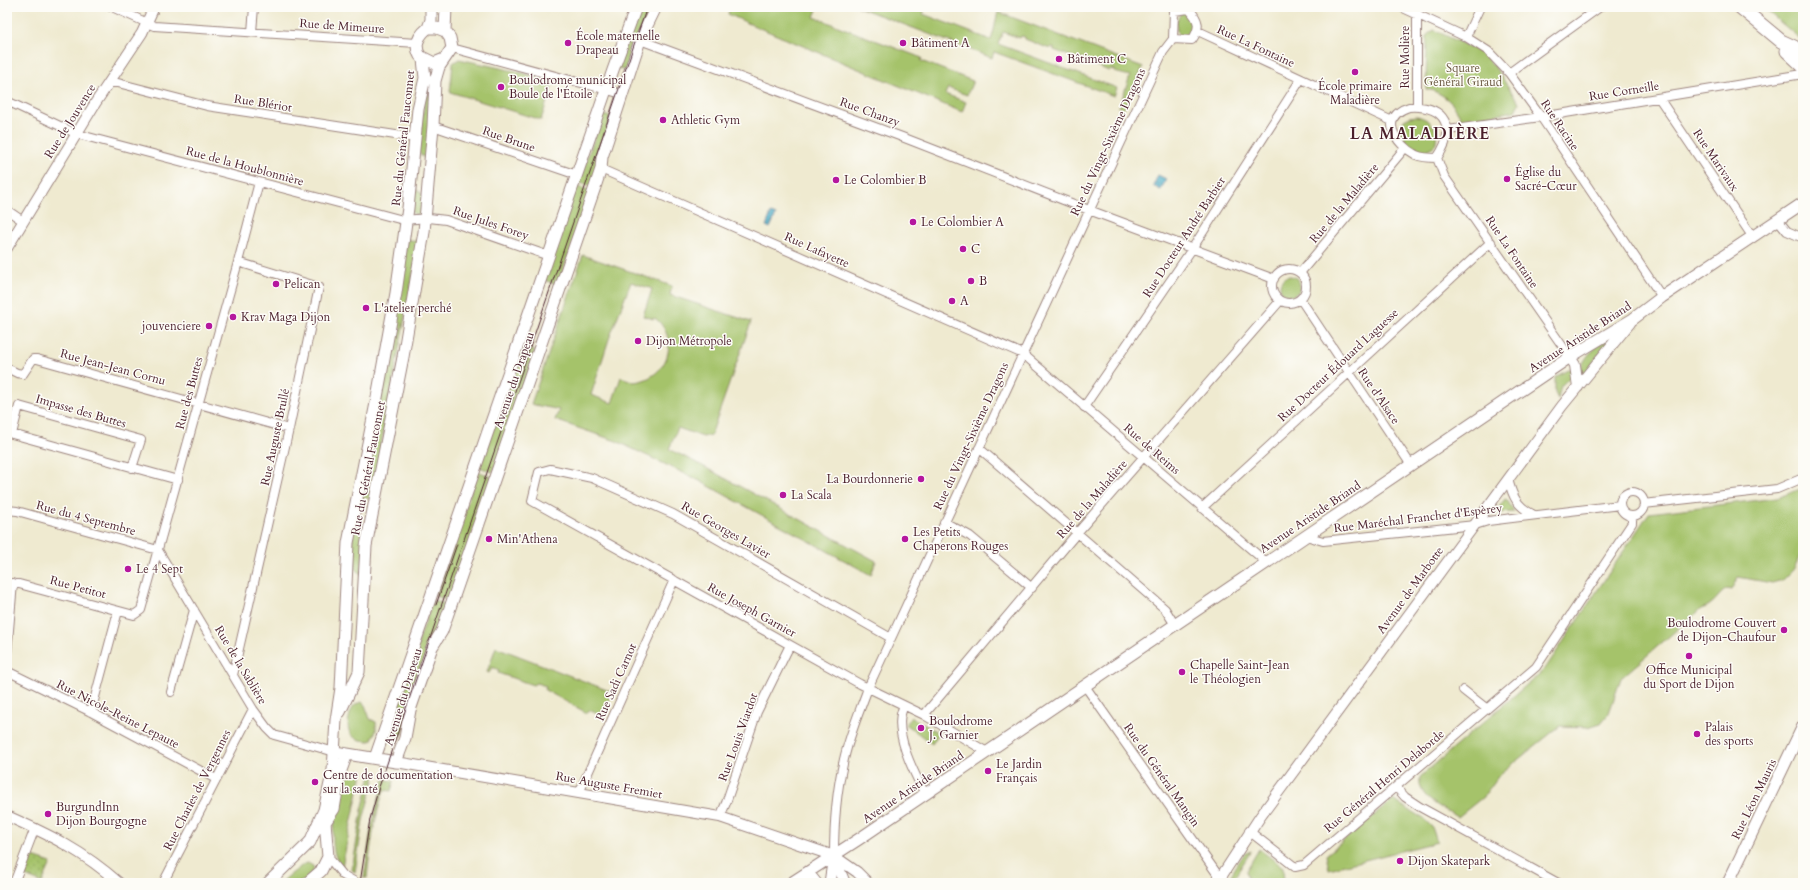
<svg xmlns="http://www.w3.org/2000/svg" width="1810" height="890" viewBox="0 0 1810 890" font-family="Cardo,serif">
<style>
.green{fill:#a5c36a;stroke:#78714a;fill-rule:evenodd}
.garden{fill:url(#garden-dots);stroke:#78714a}
.water{fill:url(#water-waves);stroke:#476478}
.lines{fill:none;stroke-linecap:round;stroke-linejoin:round}
.minor-casing{stroke:#9c847e;stroke-width:10}
.tertiary-casing{stroke:#9c847e;stroke-width:12}
.secondary-casing{stroke:#9c847e;stroke-width:13}
.primary-casing{stroke:#9c847e;stroke-width:15}
.minor{stroke:#fff;stroke-width:8}
.tertiary{stroke:#fff;stroke-width:10}
.secondary{stroke:#fff;stroke-width:11}
.primary{stroke:#fff;stroke-width:13}
.tram{stroke:#4a1f2b;stroke-width:1}
.poi-dot{fill:#b5179e;stroke:#fdfcf7;stroke-width:1.5}
.labels{text-anchor:middle;stroke-width:3;stroke-linejoin:round;paint-order:stroke}
.street-label{font-size:12px;fill:#4a1f2b;stroke:#fdfcf7}
.poi-label{font-size:12px;fill:#4a1f2b;stroke:#fdfcf7;text-anchor:start}
.park-label{font-size:12px;fill:#6a5841;stroke:#fdfcf7}
.district-label{font-size:16px;font-weight:bold;letter-spacing:1px;fill:#4a1f2b;stroke:#fdfcf7}
</style>
<defs>
<pattern id="garden-dots" width="8" height="8" patternUnits="userSpaceOnUse"><rect width="8" height="8" fill="#a5c36a"/><path d="M2 2h.1M6 6h.1" fill="none" stroke="#889e57" stroke-width="1.8" stroke-linecap="round"/></pattern>
<pattern id="water-waves" width="16" height="10" patternUnits="userSpaceOnUse"><rect width="16" height="10" fill="#44a9c4"/><path d="M0 5q4-4 8 0t8 0" fill="none" stroke="#3b899f"/></pattern>
</defs>
<rect width="100%" height="100%" fill="#fdfcf7"/>
<filter id="ink" filterUnits="userSpaceOnUse"><feTurbulence type="fractalNoise" baseFrequency=".025" numOctaves="2"/><feDisplacementMap in="SourceGraphic" scale="8" xChannelSelector="R" yChannelSelector="G"/><feConvolveMatrix kernelMatrix="1 2 1 2 8 2 1 2 1" color-interpolation-filters="sRGB"/></filter>
<filter id="wash" filterUnits="userSpaceOnUse"><feTurbulence type="fractalNoise" baseFrequency=".012" numOctaves="4" result="noise"/><feDisplacementMap in="SourceGraphic" scale="16" xChannelSelector="R" yChannelSelector="G"/><feGaussianBlur stdDeviation="0.9" result="paint"/><feColorMatrix in="noise" values="0 0 0 0 0 0 0 0 0 0 0 0 0 0 0 0 0 1.4 0 .05"/><feComposite in="paint" operator="in"/></filter>
<g filter="url(#wash)">
<rect width="100%" height="100%" fill="#efead0"/>
<!-- green -->
<path class="green" d="M639,7L652,11L627,71L617,68Z
M730,7H818L814,17L922,58L921,61L973,81L967,95L948,88L945,94L966,102L962,112L750,24L728,14Z
M858,7H926L923,14L991,40C995,30 995,21 998,12L1143,67L1124,109L1119,107L1130,76L1114,72V70L1110,69L1109,71L1084,61V59L1081,58L1080,60L1054,50V48L1051,47L1050,49L1025,39V37L1021,36L1020,38L1003,32L998,44L1117,88L1114,96L994,52L992,58Z
M1762,7H1803V41Z
M1182,12C1198,12 1194,29 1189,38L1179,36C1175,27 1175,20 1182,12Z
M1434,30L1472,48L1484,55L1495,67L1519,103L1515,111L1462,120C1455,104 1443,92 1426,89L1427,35Z
M459,59L523,73L553,83L541,120L450,92L453,63Z
M429,74H432L428,161L417,151Z
M603,115L611,117L592,187L578,182Z
M1417,116C1432,120 1440,129 1435,145L1426,151C1415,149 1405,142 1400,132L1404,120L1410,117Z
M576,186L591,191L558,285L544,280Z
M413,187L425,196L421,215H417L411,212Z
M407,239L419,242L371,499L360,497Z
M583,255L672,286L670,295L751,322L711,435L703,437L678,428L669,449L699,464L876,561L871,575L696,479L616,441L555,420L559,410C549,407 541,407 531,404ZM631,282L652,289L643,316L654,319L655,318C682,340 666,381 632,382V381L621,377L612,403L591,395L609,339Z
M1280 286a10 10 0 1 1 20 0a10 10 0 1 1-20 0Z
M1612,337L1583,376L1580,373C1582,357 1598,344 1612,337Z
M521,346L535,351L493,472L479,467Z
M1571,368L1573,374L1561,386L1558,399L1555,393V377Z
M478,471L492,477L449,600L435,596Z
M1803,488V550L1793,570L1783,580L1772,583L1738,577L1731,590L1727,589C1717,595 1715,605 1701,609L1621,678L1609,713L1601,723L1588,727L1560,726L1500,774L1483,797L1458,817C1443,808 1417,799 1420,777L1545,669L1649,513L1777,498Z
M1505,499L1507,500L1514,512L1496,513V511Z
M355,522L365,535L361,575L349,563Z
M433,600L448,605L402,735L388,730Z
M496,647L612,692L600,718V715L589,710L587,713L545,690L546,686L536,683L533,685L498,673L499,670L492,667L489,673L487,672Z
M362,702L365,705L370,719L376,722V731L371,741C355,741 345,735 349,718C351,709 353,704 362,702Z
M911,717L939,733L932,744L906,724Z
M348,772L362,773L342,866C321,846 342,796 348,772Z
M371,775L375,776L363,820L355,872L352,870L362,810Z
M384,779L394,781L391,791L384,790C374,819 370,848 367,878H364L371,828Z
M1393,800L1424,819L1432,827L1437,842L1329,869L1326,855Z
M1259,849L1283,867L1284,883H1249L1246,871Z
M1251,851L1231,883H1226L1244,854Z
M308,863L313,866L314,870L303,883H280L304,864Z"/>
<!-- garden -->
<path class="garden" d="M30,856L51,863L42,883L23,875Z"/>
<!-- water -->
<path class="water" d="M1158,175L1166,179L1161,190L1153,186Z
M771,213L776,215L770,228L766,226Z"/>
</g>
<g filter="url(#ink)">
<g class="lines">
<!-- minor casing -->
<g class="minor-casing">
<path id="minor" d="M112,7L154,26L417,43
M1401,7L1466,37L1488,51L1509,73L1541,117L1662,297
M1189,9C1199,20 1201,27 1192,40L1173,39L1174,11Z
M1198,31L1392,121
M252,32L254,7
M1466,37L1480,7
M640,40L902,137L1089,210L1274,279
M452,48L622,94
M1509,73L1600,7
M110,83H118L207,106L415,138
M1659,98L1752,236
M7,101L77,134L403,220L429,218L446,220L549,256
M1409,107C1445,105 1458,128 1437,158C1430,158 1423,158 1416,155C1395,144 1378,117 1409,107Z
M1417,107V7
M433,126L577,175
M1448,130L1541,117L1803,74
M1437,158L1444,176L1570,357
M601,169L1023,354L1266,562
M7,210L23,221
M1778,220L1787,231L1803,238
M1272 286a17 17 0 1 1 34 0a17 17 0 1 1-34 0Z
M1300,273L1405,148
M1301,300L1411,465
M7,368L17,373L23,374L33,359H37L289,429
M1084,407L1192,249L1301,79
M979,448L1165,609L1175,625
M132,468L141,440L19,406L12,434L178,480
M1508,479C1513,498 1517,506 1534,515
M1620 504a12 12 0 1 1 24 0a12 12 0 1 1-24 0Z
M1644,504L1777,489L1803,478
M1202,508L1491,242
M7,510L17,511L158,550
M944,522L970,536L1032,588
M1306,536L1323,541L1475,525L1488,521L1620,505
M158,550L253,709L267,728L274,735L335,752
M7,583L19,584L134,615L141,610L238,262L259,182
M891,638L673,514L592,478L550,469L539,472L532,501L860,684L924,715L987,752
M7,653L13,583
M7,671L91,712L216,779
M233,675L289,429L319,287L238,262
M1085,686L1220,878
M1463,690L1487,709
M171,692L194,610
M904,706C891,729 914,773 925,794
M91,712L118,611
M924,715L1077,533L1280,301
M1397,788L1405,797L1420,807L1558,883
M579,793L674,580
M720,817L726,803L757,712L790,645
M1249,831L1295,867L1304,865L1536,667L1632,523V516
M834,856C834,825 836,794 843,764C848,738 859,713 868,688L1163,52L1173,39
M328,857L343,875L357,883
M14,883L35,828
M163,883L253,709"/>
</g>
<!-- tertiary casing -->
<g class="tertiary-casing">
<path id="tertiary" d="M7,248L96,102L142,33L154,7
M1570,357L1575,365L1578,387
M396,762L720,817L834,856L857,872L868,883
M7,816C50,835 83,851 119,883
M834,856L845,883
M1217,883L1260,817L1562,406L1630,323"/>
</g>
<!-- secondary casing -->
<g class="secondary-casing">
<path id="secondary" d="M428,28L431,20V7
M445,31L446,7
M340,712L359,672L366,546L403,357L424,232L433,126L435,81L439,67L452,48L450,38L445,31L437,28H428C418,36 414,45 420,56L434,63L444,59
M335,752L396,762L405,738L410,710L432,647L442,631L594,190L601,169L602,157L640,40L656,7
M375,758L613,70L636,7
M326,821L334,809L340,773L347,754
M802,876L812,878L816,883
M268,883L310,842L324,810L333,770L336,720L341,688L348,543L376,403L396,293L408,208L418,109L425,78L423,59
M307,883L321,871L328,857L324,810
M791,883L859,839L1570,357L1633,319L1662,297L1803,203
M830,883L834,856
M1728,883L1803,726"/>
</g>
<!-- primary casing -->
<g class="primary-casing">
<path id="primary" d="M1740,7L1781,41L1794,47L1803,55
M1787,51L1803,66"/>
</g>
<!-- minor -->
<use href="#minor" class="minor"/>
<!-- tertiary -->
<use href="#tertiary" class="tertiary"/>
<!-- secondary -->
<use href="#secondary" class="secondary"/>
<!-- primary -->
<use href="#primary" class="primary"/>
<!-- tram -->
<path class="tram" d="M436,605L457,544
M360,883L370,819L379,787L647,7"/>
</g>
</g>
<!-- markers -->
<g class="poi-dot">
<circle cx="568" cy="43" r="4"/>
<circle cx="903" cy="43" r="4"/>
<circle cx="1059" cy="59" r="4"/>
<circle cx="1355" cy="72" r="4"/>
<circle cx="501" cy="87" r="4"/>
<circle cx="663" cy="120" r="4"/>
<circle cx="1507" cy="179" r="4"/>
<circle cx="836" cy="180" r="4"/>
<circle cx="913" cy="222" r="4"/>
<circle cx="963" cy="249" r="4"/>
<circle cx="971" cy="281" r="4"/>
<circle cx="276" cy="284" r="4"/>
<circle cx="952" cy="301" r="4"/>
<circle cx="366" cy="308" r="4"/>
<circle cx="233" cy="317" r="4"/>
<circle cx="209" cy="326" r="4"/>
<circle cx="638" cy="341" r="4"/>
<circle cx="921" cy="479" r="4"/>
<circle cx="783" cy="495" r="4"/>
<circle cx="489" cy="539" r="4"/>
<circle cx="905" cy="539" r="4"/>
<circle cx="128" cy="569" r="4"/>
<circle cx="1784" cy="630" r="4"/>
<circle cx="1689" cy="656" r="4"/>
<circle cx="1182" cy="672" r="4"/>
<circle cx="921" cy="728" r="4"/>
<circle cx="1697" cy="734" r="4"/>
<circle cx="988" cy="771" r="4"/>
<circle cx="315" cy="782" r="4"/>
<circle cx="48" cy="814" r="4"/>
<circle cx="1400" cy="861" r="4"/>
</g>
<g class="labels">
<!-- street labels -->
<g class="street-label">
<text transform="translate(342 26) rotate(4)" y="4">Rue de Mimeure</text>
<text transform="translate(1256 46) rotate(25)" y="4">Rue La Fontaine</text>
<text transform="translate(1405 57) rotate(-90)" y="4">Rue Molière</text>
<text transform="translate(1624 91) rotate(-9)" y="4">Rue Corneille</text>
<text transform="translate(263 103) rotate(9)" y="4">Rue Blériot</text>
<text transform="translate(870 112) rotate(20)" y="4">Rue Chanzy</text>
<text transform="translate(70 121) rotate(-58)" y="4">Rue de Jouvence</text>
<text transform="translate(1560 125) rotate(56)" y="4">Rue Racine</text>
<text transform="translate(403 138) rotate(-84)" y="4">Rue du Général Fauconnet</text>
<text transform="translate(509 139) rotate(19)" y="4">Rue Brune</text>
<text transform="translate(1108 142) rotate(-65)" y="4">Rue du Vingt-Sixième Dragons</text>
<text transform="translate(1716 160) rotate(56)" y="4">Rue Marivaux</text>
<text transform="translate(245 166) rotate(15)" y="4">Rue de la Houblonnière</text>
<text transform="translate(1344 203) rotate(-50)" y="4">Rue de la Maladière</text>
<text transform="translate(491 223) rotate(19)" y="4">Rue Jules Forey</text>
<text transform="translate(1184 237) rotate(-57)" y="4">Rue Docteur André Barbier</text>
<text transform="translate(817 250) rotate(24)" y="4">Rue Lafayette</text>
<text transform="translate(1512 252) rotate(56)" y="4">Rue La Fontaine</text>
<text transform="translate(1580 337) rotate(-33)" y="4">Avenue Aristide Briand</text>
<text transform="translate(1338 365) rotate(-43)" y="4">Rue Docteur Édouard Laguesse</text>
<text transform="translate(113 367) rotate(15)" y="4">Rue Jean-Jean Cornu</text>
<text transform="translate(514 380) rotate(-71)" y="4">Avenue du Drapeau</text>
<text transform="translate(189 393) rotate(-75)" y="4">Rue des Buttes</text>
<text transform="translate(1379 396) rotate(56)" y="4">Rue d'Alsace</text>
<text transform="translate(81 411) rotate(16)" y="4">Impasse des Buttes</text>
<text transform="translate(971 436) rotate(-65)" y="4">Rue du Vingt-Sixième Dragons</text>
<text transform="translate(275 437) rotate(-78)" y="4">Rue Auguste Brullé</text>
<text transform="translate(1152 449) rotate(41)" y="4">Rue de Reims</text>
<text transform="translate(368 468) rotate(-79)" y="4">Rue du Général Fauconnet</text>
<text transform="translate(1092 499) rotate(-49)" y="4">Rue de la Maladière</text>
<text transform="translate(1310 517) rotate(-34)" y="4">Avenue Aristide Briand</text>
<text transform="translate(86 518) rotate(15)" y="4">Rue du 4 Septembre</text>
<text transform="translate(1418 518) rotate(-7)" y="4">Rue Maréchal Franchet d'Espèrey</text>
<text transform="translate(726 530) rotate(30)" y="4">Rue Georges Lavier</text>
<text transform="translate(78 587) rotate(15)" y="4">Rue Petitot</text>
<text transform="translate(1410 590) rotate(-54)" y="4">Avenue de Marbotte</text>
<text transform="translate(752 610) rotate(29)" y="4">Rue Joseph Garnier</text>
<text transform="translate(241 665) rotate(59)" y="4">Rue de la Sablière</text>
<text transform="translate(616 682) rotate(-66)" y="4">Rue Sadi Carnot</text>
<text transform="translate(403 697) rotate(-73)" y="4">Avenue du Drapeau</text>
<text transform="translate(118 714) rotate(27)" y="4">Rue Nicole-Reine Lepaute</text>
<text transform="translate(738 737) rotate(-70)" y="4">Rue Louis Viardot</text>
<text transform="translate(1162 775) rotate(55)" y="4">Rue du Général Mangin</text>
<text transform="translate(1384 781) rotate(-40)" y="4">Rue Général Henri Delaborde</text>
<text transform="translate(609 785) rotate(10)" y="4">Rue Auguste Fremiet</text>
<text transform="translate(913 787) rotate(-34)" y="4">Avenue Aristide Briand</text>
<text transform="translate(197 790) rotate(-63)" y="4">Rue Charles de Vergennes</text>
<text transform="translate(1754 799) rotate(-64)" y="4">Rue Léon Mauris</text>
</g>
<!-- poi labels -->
<g class="poi-label">
<text x="576" y="40">École maternelle<tspan x="576" dy="14">Drapeau</tspan></text>
<text x="911" y="47">Bâtiment A</text>
<text x="1067" y="63">Bâtiment C</text>
<text x="509" y="84">Boulodrome municipal<tspan x="509" dy="14">Boule de l'Étoile</tspan></text>
<text x="1355" y="90" text-anchor="middle">École primaire<tspan x="1355" dy="14">Maladière</tspan></text>
<text x="671" y="124">Athletic Gym</text>
<text x="1515" y="176">Église du<tspan x="1515" dy="14">Sacré-Cœur</tspan></text>
<text x="844" y="184">Le Colombier B</text>
<text x="921" y="226">Le Colombier A</text>
<text x="971" y="253">C</text>
<text x="979" y="285">B</text>
<text x="284" y="288">Pelican</text>
<text x="960" y="305">A</text>
<text x="374" y="312">L'atelier perché</text>
<text x="241" y="321">Krav Maga Dijon</text>
<text x="201" y="330" text-anchor="end">jouvenciere</text>
<text x="646" y="345">Dijon Métropole</text>
<text x="913" y="483" text-anchor="end">La Bourdonnerie</text>
<text x="791" y="499">La Scala</text>
<text x="913" y="536">Les Petits<tspan x="913" dy="14">Chaperons Rouges</tspan></text>
<text x="497" y="543">Min'Athena</text>
<text x="136" y="573">Le 4 Sept</text>
<text x="1776" y="627" text-anchor="end">Boulodrome Couvert<tspan x="1776" dy="14">de Dijon-Chaufour</tspan></text>
<text x="1190" y="669">Chapelle Saint-Jean<tspan x="1190" dy="14">le Théologien</tspan></text>
<text x="1689" y="674" text-anchor="middle">Office Municipal<tspan x="1689" dy="14">du Sport de Dijon</tspan></text>
<text x="929" y="725">Boulodrome<tspan x="929" dy="14">J. Garnier</tspan></text>
<text x="1705" y="731">Palais<tspan x="1705" dy="14">des sports</tspan></text>
<text x="996" y="768">Le Jardin<tspan x="996" dy="14">Français</tspan></text>
<text x="323" y="779">Centre de documentation<tspan x="323" dy="14">sur la santé</tspan></text>
<text x="56" y="811">BurgundInn<tspan x="56" dy="14">Dijon Bourgogne</tspan></text>
<text x="1408" y="865">Dijon Skatepark</text>
</g>
<!-- park labels -->
<g class="park-label">
<text x="1463" y="72">Square<tspan x="1463" dy="14">Général Giraud</tspan></text>
</g>
<!-- district labels -->
<g class="district-label">
<text x="1420" y="139">LA MALADIÈRE</text>
</g>
</g>
<!-- margin -->
<rect width="1810" height="890" fill="none" stroke="#fdfcf7" stroke-width="24"/>
</svg>
